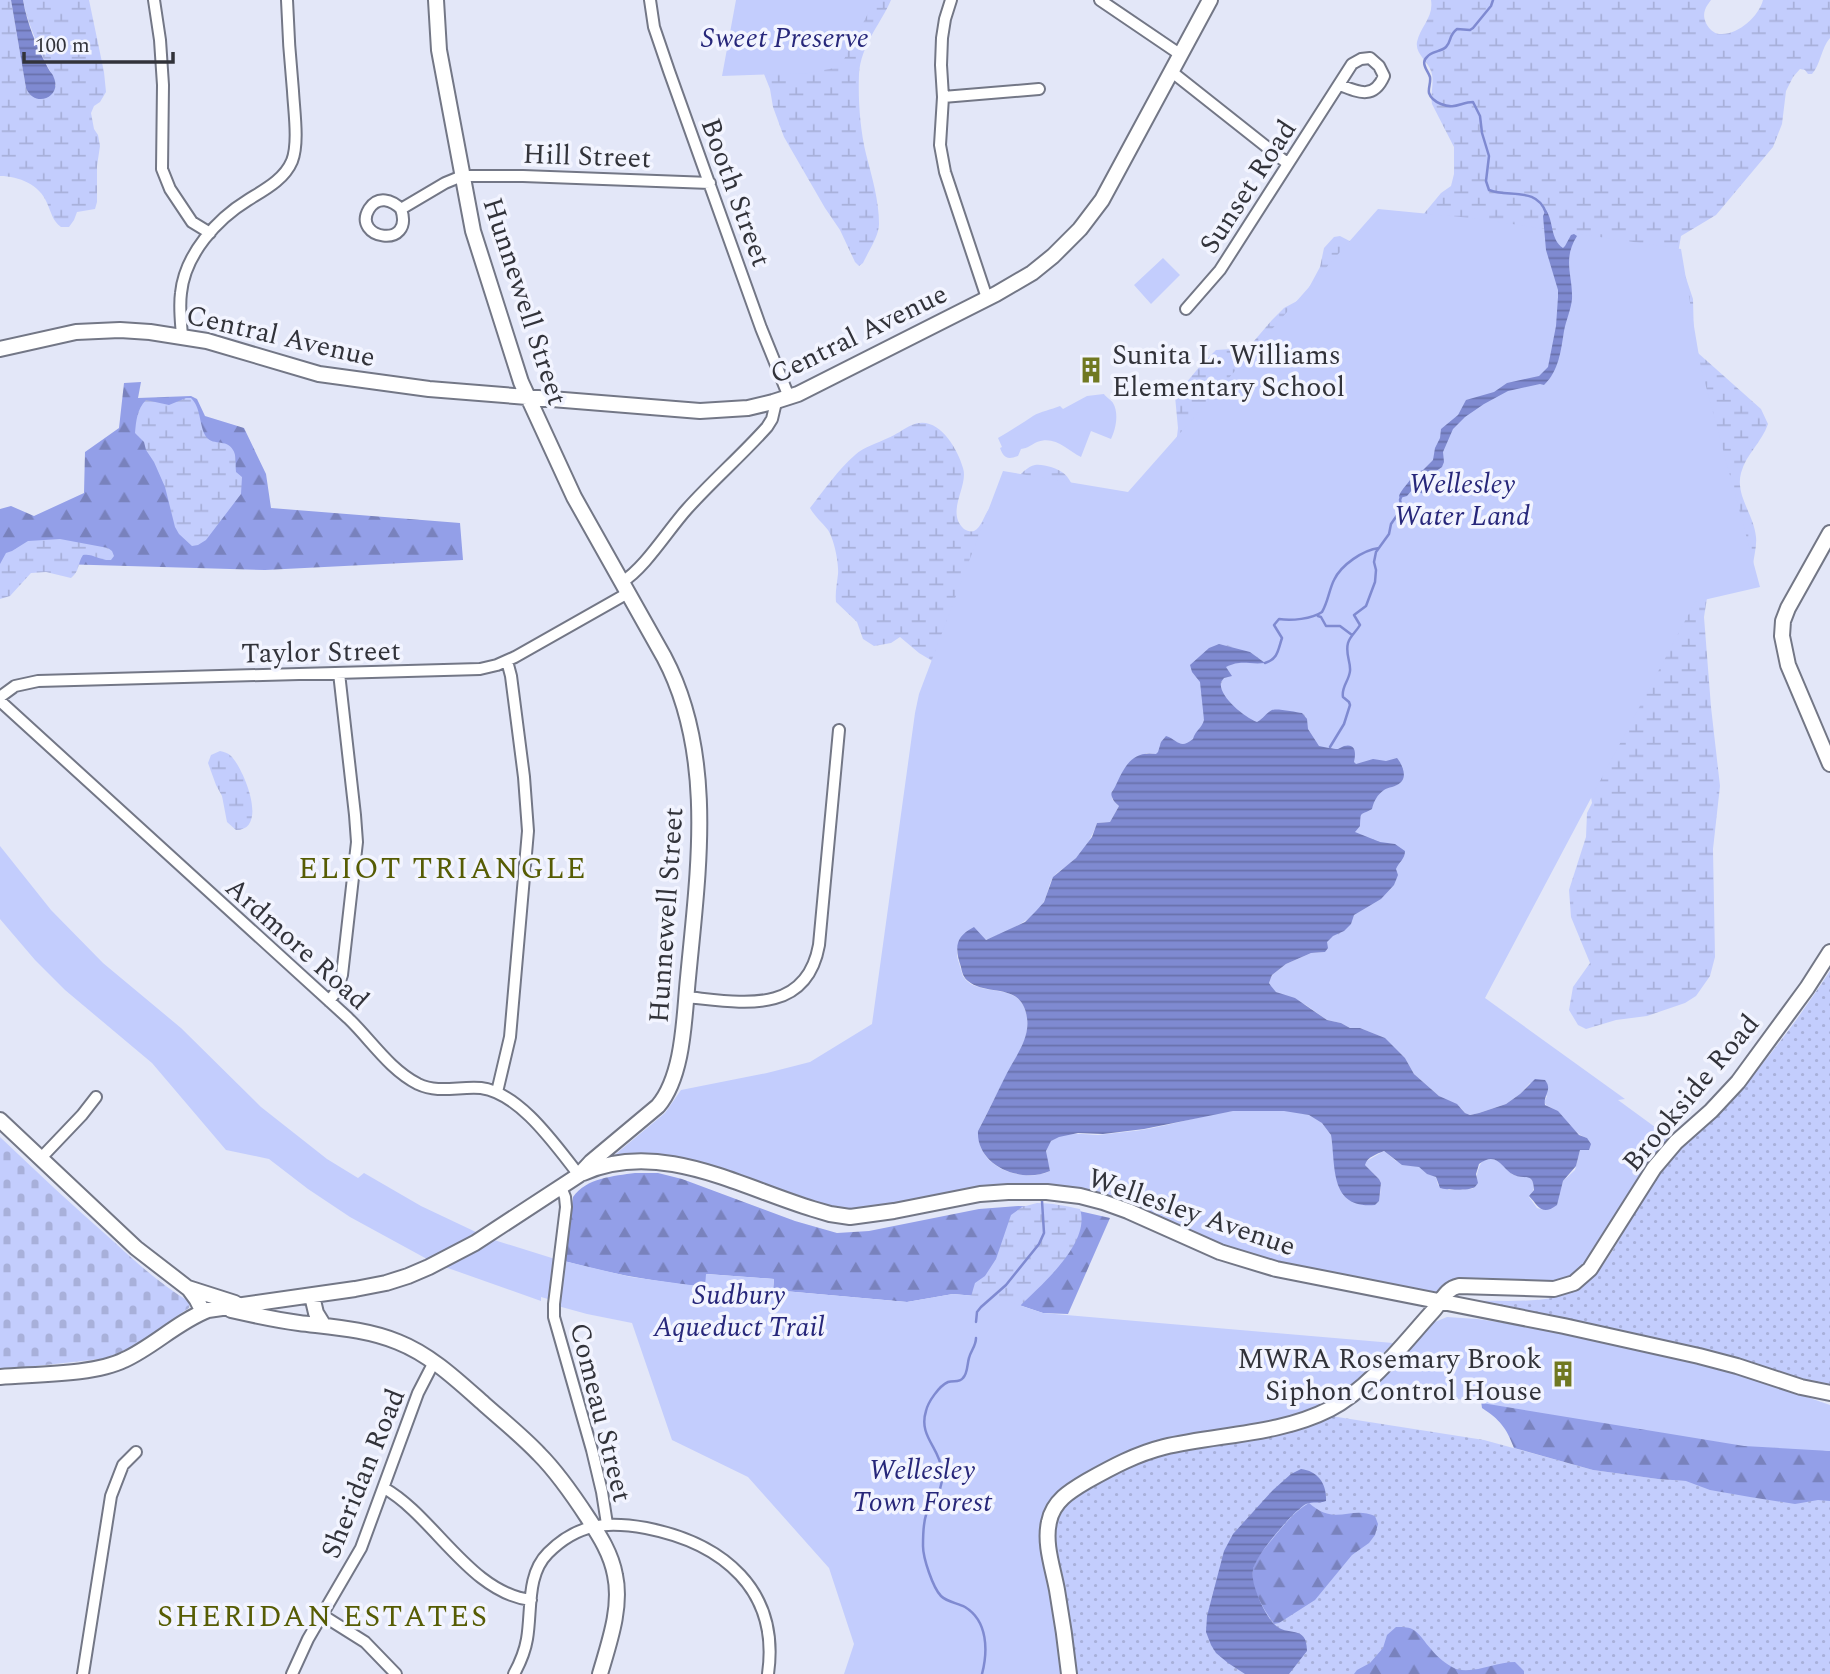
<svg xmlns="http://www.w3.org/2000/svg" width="1830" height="1674" viewBox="0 0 1830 1674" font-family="Spectral,serif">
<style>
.grass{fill:url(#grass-dots)}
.forest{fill:url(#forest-firs)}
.wetland{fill:url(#wetland-marsh)}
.cemetery{fill:url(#cemetery-stones)}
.green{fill:#c3cdfd;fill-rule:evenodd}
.water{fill:url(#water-rules)}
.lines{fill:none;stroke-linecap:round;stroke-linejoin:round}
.stream{stroke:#7f8ad1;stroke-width:2.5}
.street-casing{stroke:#737786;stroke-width:14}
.secondary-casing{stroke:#737786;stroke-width:18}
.street{stroke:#fff;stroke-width:10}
.secondary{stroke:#fff;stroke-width:14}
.labels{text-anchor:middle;stroke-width:7;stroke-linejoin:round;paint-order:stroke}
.park-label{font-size:28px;font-style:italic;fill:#27277a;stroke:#f2f4ff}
.street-label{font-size:28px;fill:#32333a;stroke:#f2f4ff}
.poi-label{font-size:28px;fill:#32333a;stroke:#f2f4ff;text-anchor:start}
.neighbourhood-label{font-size:30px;letter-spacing:2px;fill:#565c04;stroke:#f2f4ff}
</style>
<defs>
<pattern id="grass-dots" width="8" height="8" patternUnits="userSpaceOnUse" patternTransform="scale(1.75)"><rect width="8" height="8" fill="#c3cdfd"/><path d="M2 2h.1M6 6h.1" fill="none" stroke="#a8b0da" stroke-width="1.8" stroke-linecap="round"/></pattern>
<pattern id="forest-firs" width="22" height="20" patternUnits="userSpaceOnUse" patternTransform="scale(1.75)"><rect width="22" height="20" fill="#939fe8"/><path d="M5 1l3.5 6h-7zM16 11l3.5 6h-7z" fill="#7982bd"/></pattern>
<pattern id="wetland-marsh" width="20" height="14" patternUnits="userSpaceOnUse" patternTransform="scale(1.75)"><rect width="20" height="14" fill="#c3cdfd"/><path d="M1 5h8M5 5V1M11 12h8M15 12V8" fill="none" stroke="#a8b0da"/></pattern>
<pattern id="cemetery-stones" width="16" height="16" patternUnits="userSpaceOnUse" patternTransform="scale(1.75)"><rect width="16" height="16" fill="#c3cdfd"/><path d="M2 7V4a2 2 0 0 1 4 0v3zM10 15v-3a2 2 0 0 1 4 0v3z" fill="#a8b0da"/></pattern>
<pattern id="water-rules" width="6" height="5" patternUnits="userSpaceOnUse" patternTransform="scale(1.75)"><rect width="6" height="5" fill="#7f8ad1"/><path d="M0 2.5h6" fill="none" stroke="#6971ab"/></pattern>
</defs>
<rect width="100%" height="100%" fill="#e3e7f8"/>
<!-- grass -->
<path class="grass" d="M1830,971V1391L1751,1363L1714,1352L1476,1301C1509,1300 1553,1305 1581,1287C1611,1268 1633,1208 1655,1177C1664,1165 1675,1151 1686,1141C1704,1124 1724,1109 1740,1090C1773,1053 1803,1012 1830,971Z
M1331,1416L1484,1440L1593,1470L1658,1479L1686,1481L1830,1451V1674H1075L1066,1603L1054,1541V1526L1061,1509L1081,1493L1119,1471L1146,1459L1177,1451L1310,1425Z"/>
<!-- forest -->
<path class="forest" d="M141,382L138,398L191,396L197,399L205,416L244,428L266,474L271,508L460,523L463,560L265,570L25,563L0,584V509L11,506L34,516L84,493L85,452L119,428L124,383Z
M635,1173H658L682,1179L795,1221L837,1233L869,1231L979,1209L1018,1206L1066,1208L1110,1218L1068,1314L1043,1313L998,1298L953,1294L907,1302L773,1290L774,1279L707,1274L705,1287C657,1282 610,1274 564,1261L573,1197C586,1178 614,1176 635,1173Z
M1481,1401L1830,1451V1501L1818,1500L1795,1504L1750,1497L1710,1490L1686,1481L1658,1479L1593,1470L1514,1448C1506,1427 1500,1420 1482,1408Z
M1309,1503C1336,1527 1350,1505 1375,1516L1378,1524L1375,1535L1369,1543L1352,1555L1315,1600L1279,1623L1274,1624C1264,1609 1249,1588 1253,1569C1256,1557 1267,1546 1274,1537C1286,1523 1294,1512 1309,1503Z
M1396,1627C1401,1627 1408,1627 1412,1629C1420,1633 1425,1643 1431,1649C1437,1657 1447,1665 1456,1669C1475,1674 1496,1662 1515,1662L1524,1671V1674H1354L1357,1670L1370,1663L1383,1648L1387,1635Z"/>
<!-- wetland -->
<path class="wetland" d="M0,0H11L26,88L56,86C54,76 49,69 44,60C36,40 27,21 23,0H89L104,72L106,92L100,102L94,106L91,113L94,129L98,135L100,146L97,166V202L95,209L77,212L74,220L69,227H61C52,220 52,214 47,203C40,185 19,176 0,176Z
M748,0H891C880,25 861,45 859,74C858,100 860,129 866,154C872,177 879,201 879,224C879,236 868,252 863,263L859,266L855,262L840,230L825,208L784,137L773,107L770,89L764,74Z
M1431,0H1711C1709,3 1706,6 1705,10C1701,20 1711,35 1722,34C1739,34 1759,16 1763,0H1830V38C1821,48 1821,64 1812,74H1808L1805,70L1800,69L1793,77L1786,91L1782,124L1773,147L1716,215L1681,236L1677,259L1685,275L1693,299L1694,339L1698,353L1761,409L1768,424C1762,442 1746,454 1741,473C1735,496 1754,514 1756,537C1757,545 1754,556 1753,565L1707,598L1704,617L1711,707L1720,786L1713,849L1715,957L1710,976L1696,996L1685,1003L1647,1016L1616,1020L1586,1029L1578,1025L1569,1010L1573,987L1590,963L1571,917L1569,890L1586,837L1587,813L1592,803L1591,797L1472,882L1293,961L1302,957L1404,858L934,662L919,653L900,637L891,643L874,646L863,639L857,622L836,602C835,592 837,584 838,574C839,563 834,539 828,530C822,522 815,517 810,508C824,490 838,470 855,455C863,447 878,443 888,438C896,435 903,429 912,425C937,414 957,447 963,468C969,486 945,512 964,529C967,531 971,532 974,531C982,527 984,515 989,509C994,504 1000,500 1005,494C1013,485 1022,468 1035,465C1040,464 1046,466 1051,467C1063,471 1068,475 1073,487L1003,628L1176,445L1178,428L1175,396L1201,365L1216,350L1248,348L1272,320L1284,308L1299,300L1306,293L1320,267L1324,248L1334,237L1340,236L1367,250L1422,216L1441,193L1451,186L1454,174V147L1432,104C1430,93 1435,81 1431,71C1428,61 1415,54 1417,42C1420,27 1434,17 1431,0Z
M186,398H191C201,408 199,423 205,435C211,447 227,438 233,450C237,456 235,465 236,472L242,477L241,494L206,540L198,545L192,546L179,534L175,527L165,487L154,462L146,450L144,442L135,433C136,421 137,409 146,400L169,405Z
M60,539L108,548L112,551L114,556L111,560C101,561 92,553 83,555C77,564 80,571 71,578L46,572L31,573L10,596L0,599V564L6,553L12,551L28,541Z
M220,751C224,752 228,753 231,756C244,769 269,830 236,830L227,822L222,796L216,785L208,763L211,755Z
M1037,1203C1051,1203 1066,1206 1080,1209C1091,1243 1042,1284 1020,1306L969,1303L975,1283L985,1276L996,1259L1011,1215L1022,1207Z"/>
<!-- cemetery -->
<path class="cemetery" d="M0,1137C37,1172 74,1207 113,1241C137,1263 161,1285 190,1302L189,1308C163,1325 130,1353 100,1359L0,1370Z"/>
<!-- green -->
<path class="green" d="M736,0H875L840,67L808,73L722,76Z
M1378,209L1471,218L1681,249L1701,368L1760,587L1695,602L1485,998L1625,1099L1618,1100L1670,1138C1658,1152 1647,1166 1637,1181C1615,1213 1595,1268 1558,1282L1451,1285L1438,1296L1267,1259L1202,1238L1042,1190L852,1217L696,1167L611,1158L665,1113L681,1090L767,1073L810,1062L872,1024L915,713L919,694L1003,471L1128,492ZM1224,644L1255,655L1265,663L1261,664L1236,662L1226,667L1230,678L1223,679L1220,688C1229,702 1241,715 1257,722L1272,710L1298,712L1305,715L1308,722V729L1319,746L1334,749L1342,747L1356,764C1362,763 1366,759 1372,759C1381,759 1385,761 1394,757C1400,762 1408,773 1402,782C1394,791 1375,786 1374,806C1369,811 1363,811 1359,816L1360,825L1355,832L1380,842L1395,844C1398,867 1401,883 1381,899C1373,905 1364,909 1357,914C1351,919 1350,927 1344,932C1340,934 1333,936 1329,938L1325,952L1311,953L1286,964L1272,975L1269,983L1271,987L1276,992L1306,1005L1327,1020L1341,1023L1350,1028H1360L1384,1038L1405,1058L1414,1074L1439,1096L1461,1108L1465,1113L1470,1115L1479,1113L1506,1104L1520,1094L1530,1083L1547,1096L1544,1102L1547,1106C1567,1114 1569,1132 1587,1138V1150H1580L1575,1170L1563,1181L1558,1197L1544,1210L1537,1208L1529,1197C1535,1189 1536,1184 1529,1177C1523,1176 1517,1177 1512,1174C1508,1171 1505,1165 1500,1162C1479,1151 1477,1171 1476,1186L1472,1189L1449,1190L1438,1185L1436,1177L1419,1167L1396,1161L1384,1151L1365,1162V1165L1379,1179L1381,1183L1380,1195L1340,1190L1337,1181L1331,1135C1327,1127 1321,1120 1312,1116C1295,1109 1250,1108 1232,1111C1196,1116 1161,1129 1125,1132C1116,1133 1107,1134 1098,1135C1083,1135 1065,1130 1051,1141C1042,1148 1048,1162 1050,1171C1028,1182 991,1172 981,1148C979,1143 979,1137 978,1131C987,1113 996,1096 1005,1078C1014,1059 1031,1039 1027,1017C1021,978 977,1000 963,976C961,971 960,965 958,960C955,948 959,940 967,931L981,935L985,940L989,939C1009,930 1031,922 1043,903C1049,893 1048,881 1057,873C1062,869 1069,865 1074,860C1085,850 1092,837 1097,823L1110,822L1119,806L1112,799V791L1146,753L1156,754L1159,752L1161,742L1183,744L1191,741L1194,735L1203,725L1204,720L1200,682L1192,672C1201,658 1207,646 1224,644Z
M1163,258L1180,275L1151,304L1134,285Z
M1104,394C1105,396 1112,401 1113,403C1119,413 1116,429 1111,439L1091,431L1081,457C1067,450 1055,435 1037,442C1031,445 1028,448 1021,449L1018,456C1007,460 1004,458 1000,448L1002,447L998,438C1010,431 1021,424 1033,416C1041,411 1051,410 1060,406L1063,409L1087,396Z
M0,846L51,910L103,963L181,1028L261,1107L327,1159L358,1178L364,1173L421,1206L478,1233L451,1249L427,1259L350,1217L308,1189L269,1159L226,1150L152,1063L65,990L35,960L0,919Z
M494,1240L555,1259L548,1299L541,1297V1301L445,1267Z
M564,1261L631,1277L705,1287L706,1274L774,1279L773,1290L907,1302L953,1294L998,1298L1043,1313L1393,1343C1371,1365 1350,1393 1321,1406C1273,1427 1217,1428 1166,1440C1136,1447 1110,1461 1083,1476C1064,1487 1046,1498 1042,1521C1038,1544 1046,1568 1050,1590C1055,1618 1059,1646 1062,1674H844L854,1644L829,1568L748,1477L672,1440L632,1323L587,1314L558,1306Z
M1447,1317L1477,1319L1546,1329L1711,1366L1746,1376L1830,1405V1451L1744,1446L1372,1385L1430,1324Z"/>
<!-- water -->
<path class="water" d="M11,0H23C27,24 37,47 48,68C50,72 53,74 54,78C62,97 35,109 26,88Z
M1546,210C1554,222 1550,239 1563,248L1565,246L1571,235L1574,234L1577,236C1562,260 1573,275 1572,299C1571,310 1566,320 1564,331C1561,350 1559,371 1544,385L1540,384L1508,391L1484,404L1465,417L1453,429L1443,452L1444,462L1442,467L1432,474L1428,482V486L1438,487L1437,490L1424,494L1412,490L1407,496L1400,498L1399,496C1401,489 1410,483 1413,474L1423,470L1433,460L1435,448L1440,438L1441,429L1458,415L1466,400L1494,392L1507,383L1539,376L1548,367L1556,326L1558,297V290L1546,250L1543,216Z
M1219,644L1250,652L1265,663C1248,665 1242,659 1226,667L1232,676L1224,678L1221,682C1218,696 1244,717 1257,722C1263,719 1266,713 1272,710C1276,708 1296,712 1302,713L1307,719L1308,729L1319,746C1325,747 1333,749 1338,749C1340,748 1342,747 1344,746C1356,743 1356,753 1354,762L1356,764L1373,759L1386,761L1397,758C1402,764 1408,777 1400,783C1396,787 1388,787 1384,790C1377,795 1374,801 1372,809C1359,816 1361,811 1360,826L1355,832L1380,842L1395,844L1405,851C1405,859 1399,862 1396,869L1398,875L1394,885L1381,899L1354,915L1351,924L1344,931L1333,936L1327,942L1328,948L1325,952L1311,953L1286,964L1272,975L1269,983L1271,986L1276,992L1295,998L1327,1020L1341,1023L1350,1028H1360L1385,1038L1405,1058L1414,1074L1439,1096L1457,1104L1465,1113L1470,1115L1479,1113L1506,1104L1520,1094L1535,1079L1545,1080C1553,1090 1543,1095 1545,1105L1558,1111L1579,1135L1587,1138L1591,1144L1589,1150H1580L1576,1166L1563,1181L1557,1205C1541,1217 1538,1205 1529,1196L1534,1190C1533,1172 1526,1180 1514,1175C1502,1170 1498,1150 1479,1164L1476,1174L1478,1183C1477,1184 1476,1186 1475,1187C1469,1191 1446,1190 1440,1188L1436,1177L1427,1174L1419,1167L1402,1165L1384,1151C1377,1154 1367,1157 1365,1165L1379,1179L1381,1183L1379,1201L1375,1205C1329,1209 1336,1167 1331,1135L1322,1123L1309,1115L1284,1111H1233L1144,1129L1103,1134L1078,1133L1059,1137L1051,1141L1046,1151L1050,1171C1022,1184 976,1166 978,1131C988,1112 997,1093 1007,1073C1016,1056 1030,1038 1027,1018C1022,981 987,997 968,981C964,978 962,973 961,967C955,949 954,937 974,927L986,940L1025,922L1036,911L1044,902L1053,877L1076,858L1092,837L1097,823L1110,822L1119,806C1116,803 1113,801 1112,797C1110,792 1113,791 1115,787C1124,768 1131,750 1156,754L1158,752L1161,742L1166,736C1178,740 1180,750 1193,739C1195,731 1202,728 1204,720L1200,682L1192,672L1190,665L1209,648Z
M1301,1469C1318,1471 1327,1484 1326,1501C1320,1504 1313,1501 1306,1504C1293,1511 1255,1556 1253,1570C1250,1584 1265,1615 1274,1624C1287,1638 1307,1623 1307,1651L1289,1674H1245L1228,1663L1216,1653L1211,1645L1206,1632L1207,1616L1224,1551L1233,1534L1273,1490L1291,1474Z"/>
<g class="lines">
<!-- stream -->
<path class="stream" d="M1493,0L1491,6L1473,28L1470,30L1457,29C1448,36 1452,41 1446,47C1441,52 1431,51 1427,57C1420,63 1428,71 1430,77C1431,83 1428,88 1429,93C1431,99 1436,102 1441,104C1455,110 1461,102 1473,102L1480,116L1482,133L1489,156L1486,181L1489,190C1508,198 1537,186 1546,213
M1318,616L1321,617L1326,626H1340L1352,635
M1265,663C1278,659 1278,650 1282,638L1274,625L1279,619C1291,621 1312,619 1322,612C1328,602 1329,590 1334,580C1341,565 1363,550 1379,548
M1330,747L1344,724L1350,705L1349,702L1343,697C1341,687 1349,681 1350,671C1351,662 1345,654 1348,643C1350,636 1356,632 1360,625L1354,615L1366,606L1375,582L1376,570L1374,562L1376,552L1389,534L1391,524L1402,508L1400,500L1401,497
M976,1322L977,1312L981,1307L1006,1285L1039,1244L1044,1233L1042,1201
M976,1338C976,1346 971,1350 969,1358C967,1364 968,1373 963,1378C959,1383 954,1380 948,1382C939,1386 928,1402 926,1411C918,1436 940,1448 942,1471C944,1492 933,1498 926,1515C923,1524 923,1537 923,1546C923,1558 933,1588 941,1596C947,1602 957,1603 965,1607C988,1621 988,1651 982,1674"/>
<!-- street casing -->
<g class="street-casing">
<path id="street" d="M154,0L160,40L163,85L162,169L170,189L192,222L210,233
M650,0L654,27L669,71L761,328L789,397
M951,0L945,19L942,38L941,65L943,97L940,145L945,172L987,298
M1100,0L1181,55
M1172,72L1287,163
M943,97L1039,89
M401,209C415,250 351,239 369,209C378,195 392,200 401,209L445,183L462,176H523L710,183
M1186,309L1220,270L1352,64L1361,59L1370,58L1379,66L1384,76C1374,99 1360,93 1340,85
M182,336C181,322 179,307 181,293C185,254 217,219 248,200C264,190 284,180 292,161C299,143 294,111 293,91C290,61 288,31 287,0
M622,582C645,568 668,530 687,509C712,481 741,456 767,427L772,419L776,402
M0,697L15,686L38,681L480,669L497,665L515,657L628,593
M0,701L348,1018C371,1040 389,1069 418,1084C439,1094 459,1086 481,1088C520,1093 556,1146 579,1175
M686,997C739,1002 806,1017 819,945L839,730
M329,1001L336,992L342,975L357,842L355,815L339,673
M497,1092L510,1037L528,831L524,777L511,676L507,661
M41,1158L82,1115L96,1097
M561,1187L565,1197L566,1207L554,1304V1317L592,1450L602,1492L607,1524
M384,1488C434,1516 470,1593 531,1600
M322,1615L365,1642L396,1674
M83,1674L111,1496L123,1465L136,1452
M292,1674L308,1639L361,1548L418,1393L434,1362
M514,1674C520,1663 525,1651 527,1639C532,1610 526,1575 548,1553C578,1523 607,1521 646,1528C723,1543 780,1590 768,1674"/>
</g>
<!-- secondary casing -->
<g class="secondary-casing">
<path id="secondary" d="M0,349L76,332L120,330L150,332L207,341L319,374L429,389L700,411L748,408L773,402L798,394L996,294L1032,273L1053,256L1080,229L1102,200L1210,0
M1830,533L1788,608L1783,621L1782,636L1788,665L1830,764
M0,1120L136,1248L189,1289L197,1300L203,1312
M583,1173C660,1139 740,1187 813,1209L830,1214L850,1217L894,1211L980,1194L1008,1192H1047L1080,1196L1103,1202L1128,1211L1220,1252L1276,1269L1564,1326L1699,1356L1737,1366L1801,1387L1830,1393
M188,1288L235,1303
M312,1296L316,1313L324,1326
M231,1310C253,1315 276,1320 299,1323C331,1327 367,1329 398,1342C431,1355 458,1381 484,1404C502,1420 522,1436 539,1454C558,1473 573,1495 588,1518C599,1535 611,1553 615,1575C622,1607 609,1643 600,1674
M0,1377C34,1374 94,1375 124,1360C153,1347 177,1322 208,1310L355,1289L386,1283L408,1276L429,1267L475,1243L579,1175L591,1162L658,1106C684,1075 684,1017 688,978C698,872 716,755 664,657L574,497L521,382L473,231L439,50L436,0
M1069,1674C1066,1646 1062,1618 1057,1590C1053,1568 1044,1544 1049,1522C1053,1501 1070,1491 1087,1481C1112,1467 1136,1454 1164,1447C1219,1434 1279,1435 1330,1409C1369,1389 1403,1344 1433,1311C1442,1301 1445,1289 1459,1286L1554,1289L1574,1283L1590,1269L1654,1168L1676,1142L1711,1111L1738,1082L1807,988L1830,952"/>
</g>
<!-- street -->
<use href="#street" class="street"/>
<!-- secondary -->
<use href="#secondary" class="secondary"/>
</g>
<!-- icons -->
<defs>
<g id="building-bare" transform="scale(2.1)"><path d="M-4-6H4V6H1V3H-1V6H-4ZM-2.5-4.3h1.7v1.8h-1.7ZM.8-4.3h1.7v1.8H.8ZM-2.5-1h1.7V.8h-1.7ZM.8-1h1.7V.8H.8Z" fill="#707821" stroke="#f2f4ff" stroke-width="2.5" paint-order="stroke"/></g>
</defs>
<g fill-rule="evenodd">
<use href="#building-bare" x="1091" y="370"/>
<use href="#building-bare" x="1563" y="1374"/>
</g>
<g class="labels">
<!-- park labels -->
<g class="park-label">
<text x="785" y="47">Sweet Preserve</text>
<text x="1462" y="493">Wellesley<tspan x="1462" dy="32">Water Land</tspan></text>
<text x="739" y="1304">Sudbury<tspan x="739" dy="32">Aqueduct Trail</tspan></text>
<text x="922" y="1479">Wellesley<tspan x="922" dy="32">Town Forest</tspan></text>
</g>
<!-- street labels -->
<g class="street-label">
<text transform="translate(587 155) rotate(2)" y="10">Hill Street</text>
<text transform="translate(1247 186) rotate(-57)" y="10">Sunset Road</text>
<text transform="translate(737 192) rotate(70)" y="10">Booth Street</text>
<text transform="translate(526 301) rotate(72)" y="10">Hunnewell Street</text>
<text transform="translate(858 333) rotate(-26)" y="10">Central Avenue</text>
<text transform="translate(281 335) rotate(13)" y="10">Central Avenue</text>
<text transform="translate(321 651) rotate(-1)" y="10">Taylor Street</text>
<text transform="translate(665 915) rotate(-86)" y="10">Hunnewell Street</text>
<text transform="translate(298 943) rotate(42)" y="10">Ardmore Road</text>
<text transform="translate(1690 1092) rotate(-50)" y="10">Brookside Road</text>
<text transform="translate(1192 1211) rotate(19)" y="10">Wellesley Avenue</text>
<text transform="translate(602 1412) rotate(76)" y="10">Comeau Street</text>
<text transform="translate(362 1473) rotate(-68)" y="10">Sheridan Road</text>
</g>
<!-- poi labels -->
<g class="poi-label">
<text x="1112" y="364">Sunita L. Williams<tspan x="1112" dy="32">Elementary School</tspan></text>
<text x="1542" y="1368" text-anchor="end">MWRA Rosemary Brook<tspan x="1542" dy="32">Siphon Control House</tspan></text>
</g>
<!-- neighbourhood labels -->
<g class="neighbourhood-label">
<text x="443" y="878">ELIOT TRIANGLE</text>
<text x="323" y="1626">SHERIDAN ESTATES</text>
</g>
</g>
<!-- scale -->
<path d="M24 52v10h149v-10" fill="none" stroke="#32333a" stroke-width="3.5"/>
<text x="35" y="52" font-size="21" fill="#32333a" stroke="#f2f4ff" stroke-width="5" paint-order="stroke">100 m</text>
</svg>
